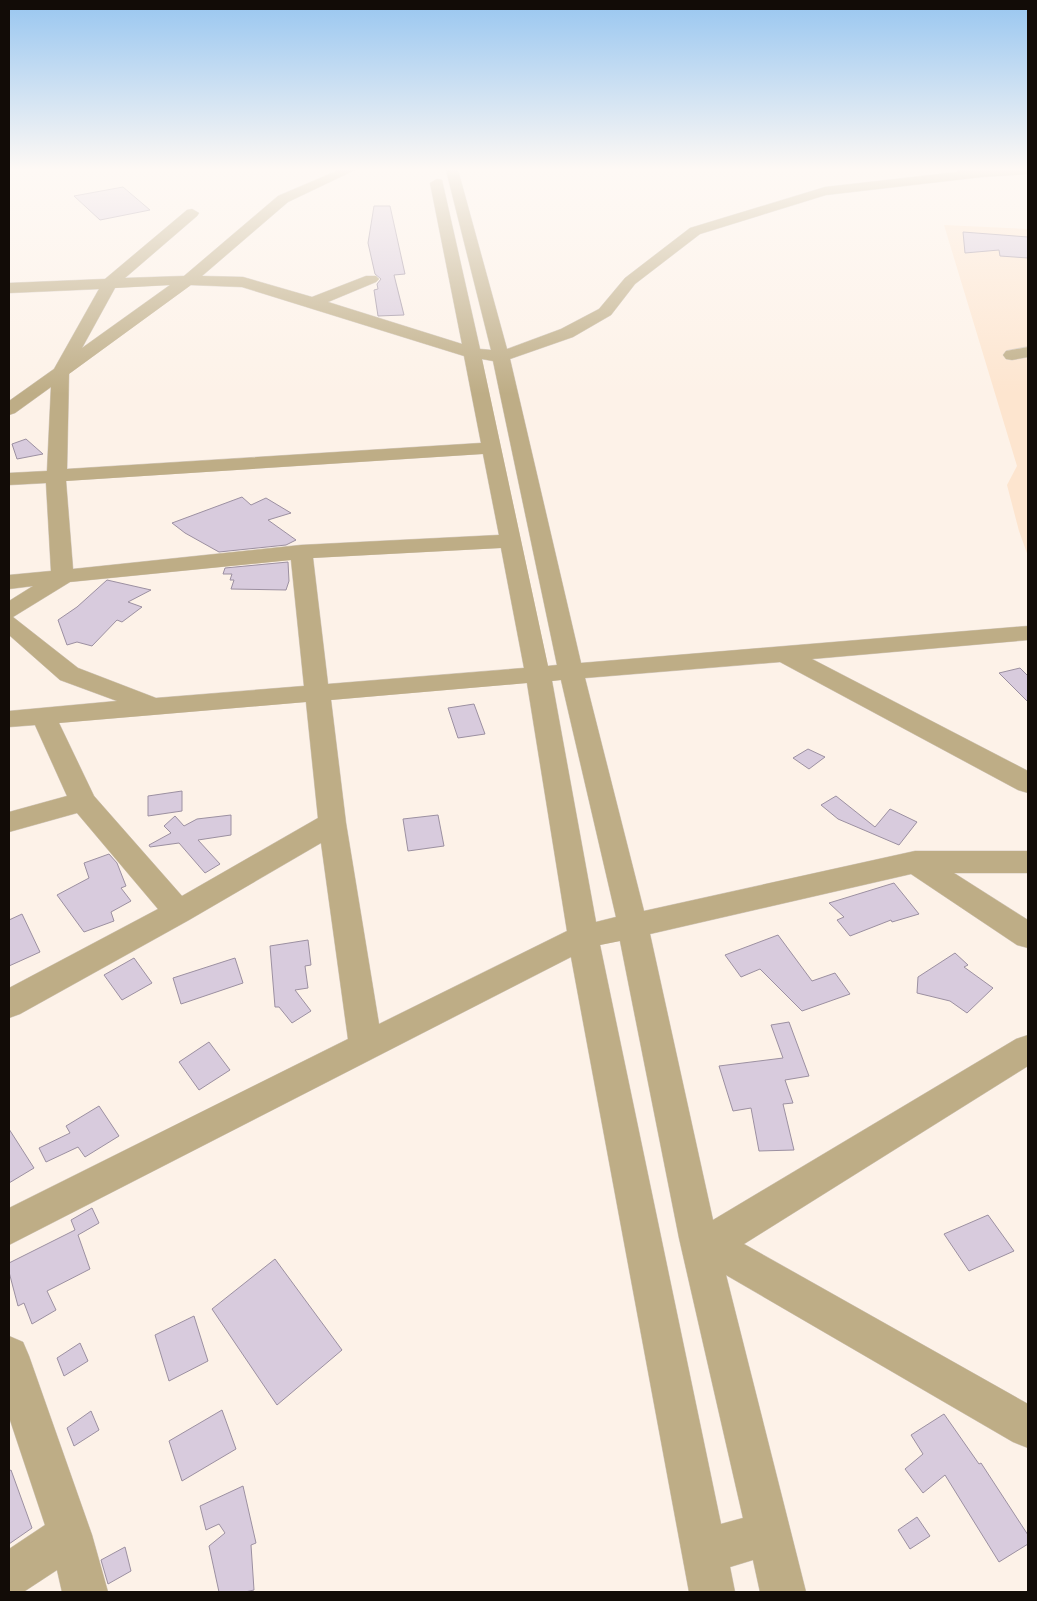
<svg xmlns="http://www.w3.org/2000/svg" width="1037" height="1601" viewBox="0 0 1037 1601" font-family="Poppins,sans-serif">
<style>
.built{fill:#fde5cf}
.building{fill:#d8cbdd;stroke:#9c90a1}
.lines{fill:none;stroke-linecap:round;stroke-linejoin:round}
.minor-casing{stroke:#d7cdc4;stroke-width:1}
.minor{fill:#bead86;fill-rule:evenodd}
</style>
<rect width="100%" height="100%" fill="#fdf2e8"/>
<!-- built -->
<path class="built" d="M944,225L1028,229V556L1019,531L1007,485L1017,466Z"/>
<!-- building -->
<path class="building" d="M123,187L150,210L100,220L74,196Z
M374,206H390L405,274L394,275L404,315L378,316L374,290L378,289L377,284L381,279L375,274L368,243Z
M963,232L1028,237V258L1000,256L999,250L965,253Z
M26,439L43,454L17,459L12,444Z
M242,497L251,505L266,498L291,513L268,520L296,540L286,545L219,552L185,533L172,523Z
M288,562L289,581L286,590L231,589L234,580H230L232,574H223L225,568Z
M107,580L151,590L128,602L142,607L122,622L117,620L92,646L77,642L67,645L58,620L77,607Z
M1020,668L1028,676V702L999,673Z
M474,704L485,734L458,738L448,708Z
M808,749L825,757L809,769L793,758Z
M182,791V811L148,816V796Z
M836,796L875,827L890,809L917,822L899,845L838,819L821,805Z
M231,815V835L198,840L220,864L205,873L179,843L150,847L149,845L171,833L164,826L175,816L184,826L197,819Z
M438,815L444,846L408,851L403,819Z
M109,854L117,863L126,886L121,888L131,901L111,912L114,921L84,932L57,895L89,878L84,863Z
M894,883L919,914L892,922L891,920L850,936L837,920L844,917L829,903Z
M22,914L40,952L9,966V920Z
M778,935L812,981L835,973L850,994L802,1011L760,969L741,977L725,955Z
M308,940L311,965L305,966L308,988L295,990L311,1011L292,1023L279,1007H275L270,946Z
M955,953L968,965L964,967L993,988L967,1013L950,1001L917,993L918,977Z
M134,958L152,983L122,1000L104,975Z
M235,958L243,983L181,1004L173,978Z
M789,1022L809,1076L785,1080L793,1103L783,1104L794,1150L759,1151L751,1108L733,1111L719,1066L783,1058L771,1025Z
M209,1042L230,1070L199,1090L179,1062Z
M99,1106L119,1136L85,1157L78,1147L46,1162L39,1148L70,1133L66,1126Z
M9,1129L34,1168L9,1183Z
M92,1208L99,1223L78,1235L90,1269L47,1291L56,1310L32,1324L24,1303L18,1306L9,1272V1263L75,1230L71,1220Z
M988,1215L1014,1251L969,1271L944,1234Z
M275,1259L342,1350L277,1405L212,1309Z
M194,1316L208,1361L169,1381L155,1335Z
M80,1343L88,1361L64,1376L57,1358Z
M222,1410L236,1449L182,1481L169,1441Z
M91,1411L99,1430L74,1446L67,1428Z
M944,1414L979,1464L981,1463L1028,1535V1544L999,1562L945,1475L923,1493L905,1469L923,1454L911,1435Z
M11,1470L32,1528L9,1544V1471Z
M243,1486L256,1543L251,1545L254,1590L245,1592H219L209,1546L225,1533L219,1524L206,1530L200,1506Z
M917,1517L930,1536L910,1549L898,1530Z
M125,1547L131,1571L108,1584L101,1560Z"/>
<g class="lines">
<!-- minor casing -->
<g class="minor-casing">
<path id="minor" d="M339,170H355L288,202L202,276L243,277L312,297L366,276H376L379,279L376,282L328,302L462,344L430,183L437,179L442,180L480,349L491,350L446,170H458L507,349L561,329L599,309L625,278L690,228L825,187L957,172L958,170H1028V174L982,177L826,195L700,234L635,284L611,315L573,337L510,359L581,663L1028,626V640L812,659L1028,771V793L1018,790L780,662L585,678L644,911L915,851H1028V873H954L1028,920V948L1017,945L911,874L650,934L713,1220L1016,1039L1028,1035V1066L744,1244L1028,1404V1448L1013,1442L726,1275L806,1592H760L753,1560L730,1567L735,1592H689L571,957L9,1245V1208L348,1039L321,843L189,920L20,1014L9,1018V988L158,909L77,813L9,832V812L67,796L35,725L9,727V711L117,701L60,680L9,635V601L33,586L9,589V575L51,571L46,483L9,485V473L47,471L51,387L15,413L9,415V401L54,369L99,289L9,293V283L105,279L187,210L192,209L199,213L197,216L125,278L184,276L278,196ZM170,285L82,348L115,288ZM191,285L242,287L464,356L481,443L67,469L69,374ZM482,359L493,361L557,665L548,666ZM483,454L499,535L301,545L73,569L66,481ZM501,548L524,668L328,684L313,558ZM291,560L304,686L156,698L78,668L13,617L70,582ZM561,680L616,917L596,922L552,681ZM527,683L567,931L379,1024L346,823L331,700ZM306,702L318,818L182,896L94,796L59,723ZM620,941L679,1238L743,1518L721,1524L600,945Z
M1028,347V357L1012,360L1006,359L1003,355L1006,351Z
M9,1336L23,1342L29,1356L92,1535L108,1592H62L57,1570L25,1591L9,1592V1549L45,1525L9,1417Z"/>
</g>
<!-- minor -->
<use href="#minor" class="minor"/>
</g>
<!-- sky -->
<linearGradient id="sky" x2="0" y2="1"><stop stop-color="#98c6f0"/><stop offset="0.43" stop-color="#fef9f5"/><stop offset="1" stop-color="#fef9f5" stop-opacity="0"/></linearGradient>
<rect width="1037" height="394" fill="url(#sky)"/>
<!-- border -->
<rect width="1037" height="1601" fill="none" stroke="#120c07" stroke-width="20"/>
</svg>
